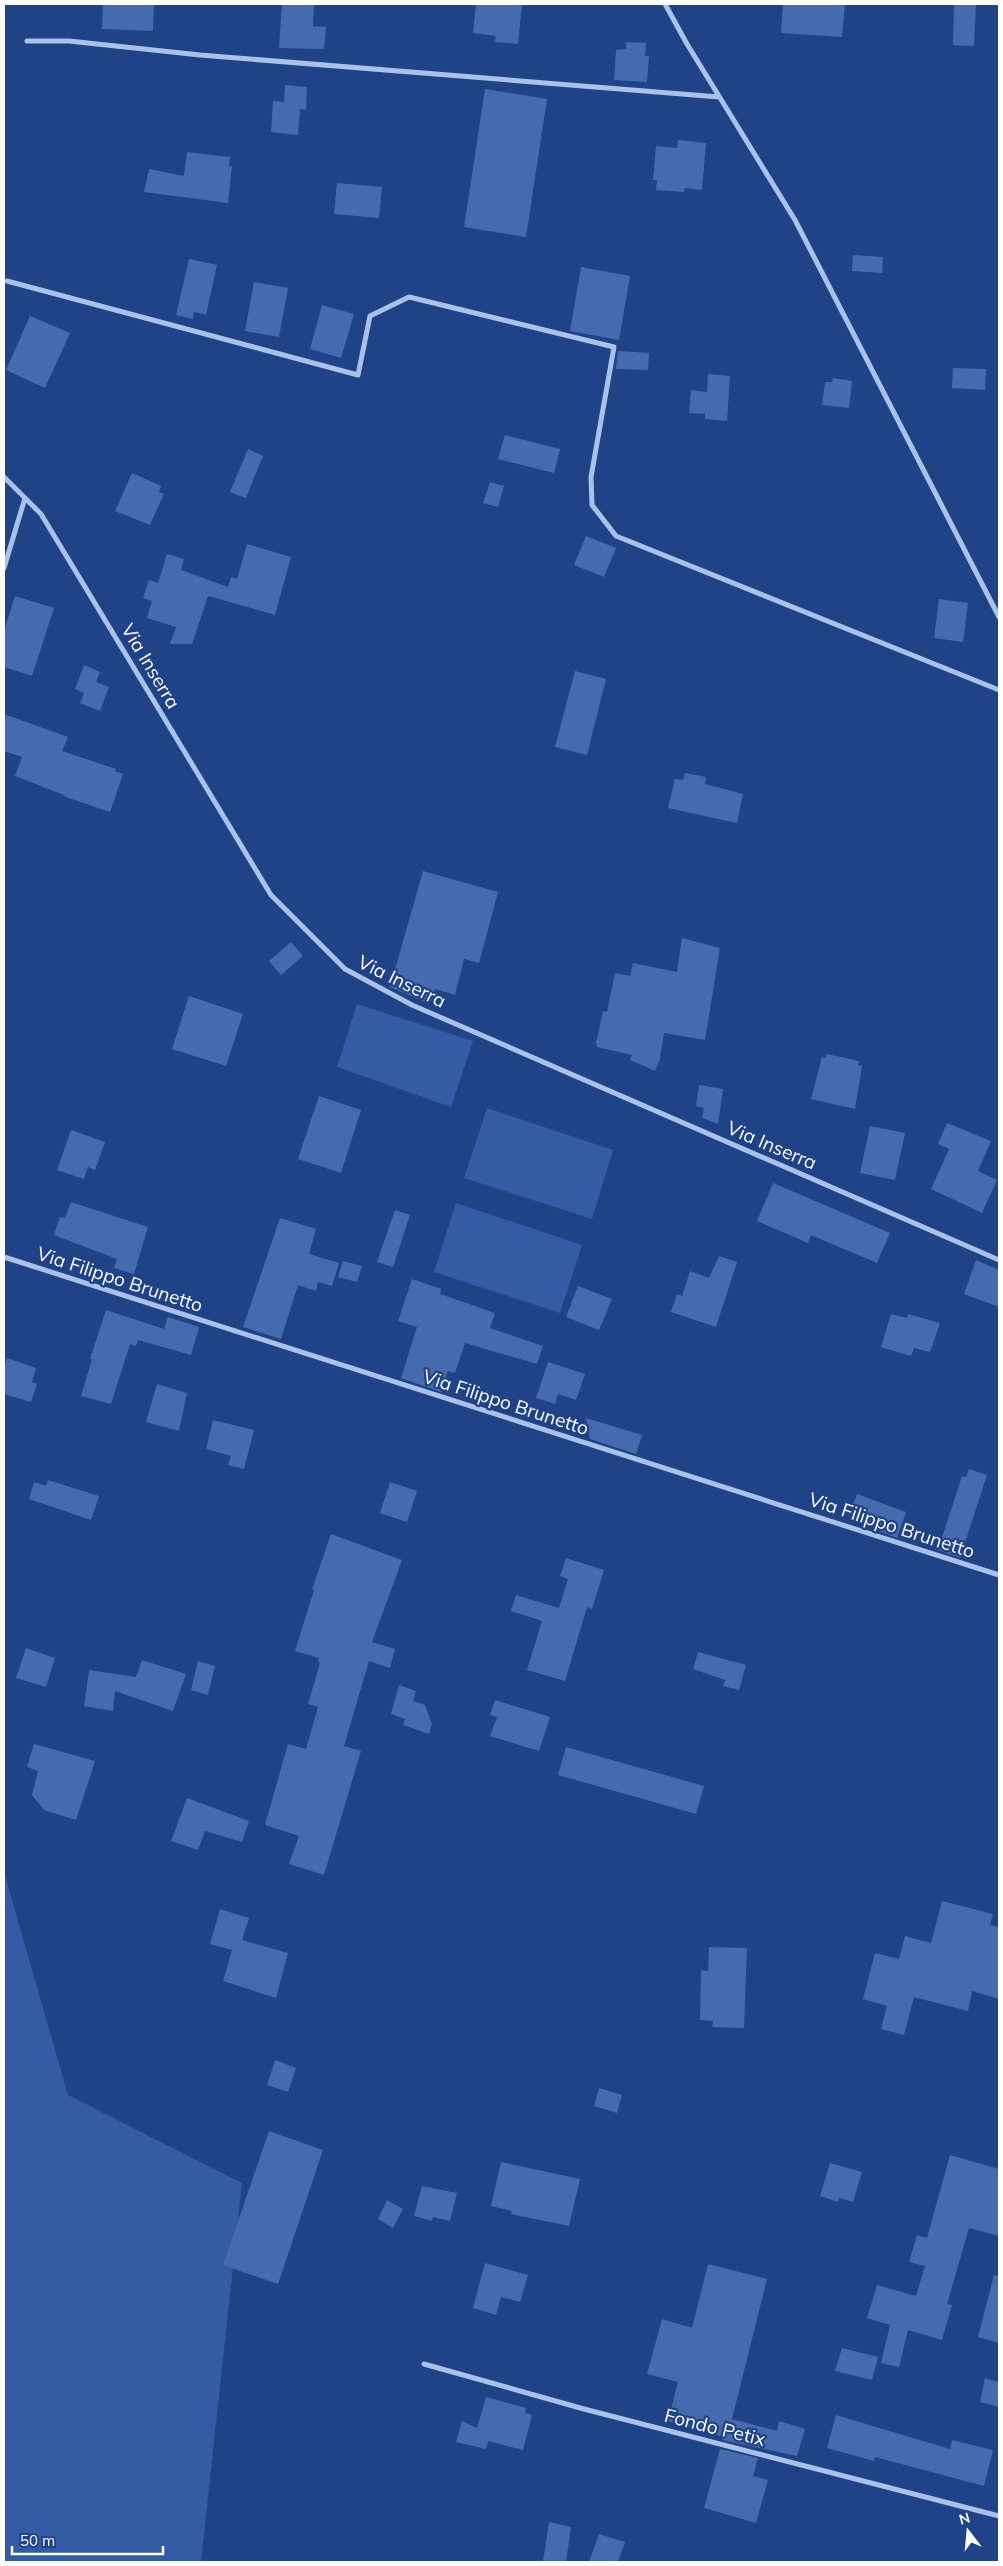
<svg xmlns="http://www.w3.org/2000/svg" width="1003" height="2566" viewBox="0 0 1003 2566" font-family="Mulish,sans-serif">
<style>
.green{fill:#345ba4}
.building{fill:#456aad}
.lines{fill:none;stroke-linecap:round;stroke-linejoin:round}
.minor{stroke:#aac1ea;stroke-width:5}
.labels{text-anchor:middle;stroke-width:4.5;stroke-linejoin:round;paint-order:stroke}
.street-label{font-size:19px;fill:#fff;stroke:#204387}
</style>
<rect width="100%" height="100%" fill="#204387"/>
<!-- green -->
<path class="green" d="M357,1004L473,1041L451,1107L337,1067Z
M487,1108L613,1150L592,1219L464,1178Z
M456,1203L582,1245L560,1313L434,1272Z
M4,1872L68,2095L242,2183L201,2562H4Z"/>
<!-- building -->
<path class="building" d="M103,4H154L153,31L102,29Z
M282,4H314L313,26L326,27L324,49L279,48Z
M476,4H522L518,44L495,42L496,36L473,33Z
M783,4H845L842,37L781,33Z
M954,4H976L974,46L953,45Z
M626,42L646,43L645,56H649L647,82L614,80L616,50L626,49Z
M285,85L307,87L306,110L300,109L298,135L271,132L273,101L284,102Z
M485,89L547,99L526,237L464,227Z
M678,140L706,143L702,190L685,188L684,192L656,190L657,180H653L656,146L677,148Z
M187,152L230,157L229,166H232L228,203L144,192L149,169L184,176Z
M337,183L382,187L379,218L334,214Z
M853,255L883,257L882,273L852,271Z
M189,259L217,265L206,315L194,312L193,319L176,315Z
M581,267L630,276L619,340L570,331Z
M254,282L288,288L279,337L245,331Z
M322,305L354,314L341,358L310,349Z
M30,316L70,333L45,388L6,370Z
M618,351L649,353L648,370L616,369Z
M953,368L986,369L985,390L952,388Z
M708,374L730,376L727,421L705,419V414L689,413L691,390L707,392Z
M833,378L852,381L849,408L822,405L825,382H832Z
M505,435L560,449L554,473L498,459Z
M248,449L263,456L246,498L230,492Z
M132,473L161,486L159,492L164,494L150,525L115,511Z
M490,482L504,486L498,507L483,503Z
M586,536L616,548L604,577L574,565Z
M247,544L291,557L275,615L208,596L192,644H170L176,627L147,618L152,601L143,598L149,580L158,583L167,554L184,559L181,570L228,587L231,577L237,579Z
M15,596L54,608L32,676L4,667V631Z
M939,599L968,603L963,642L934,638Z
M84,665L100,672L96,682L109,687L100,711L80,703L84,693L75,689Z
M575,671L606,679L587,755L555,747Z
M4,714L68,737L62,751L116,769L115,771L123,774L110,812L63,796L64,795L15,776L22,757L4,751Z
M685,773L706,777L705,784L743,794L737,823L668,808L675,779L683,780Z
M423,871L498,892L479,963L464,959L455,995L435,989L432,1001L428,1000L427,1003L390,987Z
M682,938L720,948L705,1040L664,1033L660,1059L655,1071L630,1060L632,1055L597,1047L596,1043L603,1011L607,1012L615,973L630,976L633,963L677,972Z
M291,942L303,956L281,975L269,961Z
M189,996L243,1014L226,1066L172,1049Z
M827,1054L859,1061L858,1065L862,1066L855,1109L811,1099L822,1057L825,1058Z
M699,1085L723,1089L718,1124L702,1118L704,1108L696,1106Z
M319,1096L361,1110L341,1173L298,1159Z
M947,1123L991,1141L978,1171L997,1180L982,1213L931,1189L949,1149L938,1144Z
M870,1126L905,1133L895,1180L860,1173Z
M71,1130L105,1142L95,1170L88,1167L84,1179L57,1170Z
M773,1183L890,1233L877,1263L811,1235L808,1243L757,1221Z
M71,1202L148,1227L134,1274L114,1268L117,1259L54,1235L60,1217L65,1218Z
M395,1210L410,1215L393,1267L377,1262Z
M280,1218L316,1229L309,1254L339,1263L332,1286L318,1282L316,1291L298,1285L281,1339L243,1327Z
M719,1256L737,1262L716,1327L671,1312L677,1294L682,1296L690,1271L709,1278Z
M976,1260L999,1270V1307L964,1294Z
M343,1261L362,1266L357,1282L338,1277Z
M412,1279L441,1289L440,1294L495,1313L490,1328L543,1346L537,1364L465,1343L455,1373L448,1371L441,1392L401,1378L417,1327L398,1321Z
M578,1286L612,1299L599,1330L566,1317Z
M106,1310L164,1329L168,1317L199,1327L191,1355L138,1340L136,1346L130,1344L111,1404L81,1396L92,1359H90Z
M891,1314L907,1318L908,1314L940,1323L930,1352L914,1348L911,1356L881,1347Z
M7,1358L36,1368L32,1382L37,1384L31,1402L4,1394V1367Z
M548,1362L585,1374L576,1400L558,1394L555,1404L536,1398Z
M157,1384L187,1393L179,1431L146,1422Z
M586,1418L642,1435L636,1454L590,1439Z
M213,1420L254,1430L244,1469L228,1465L231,1456L206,1449Z
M969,1469L987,1475L960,1558L938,1550L962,1476L966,1477Z
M48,1480L99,1496L91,1520L29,1499L34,1482L46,1486Z
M390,1482L417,1491L407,1522L380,1513Z
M857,1494L906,1512L897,1538L879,1531L881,1526L849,1515Z
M331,1534L402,1560L372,1642L395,1649L390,1668L369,1661L344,1746L361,1751L324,1875L289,1864L299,1836L265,1825L288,1744L306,1749L318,1707L308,1704L320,1663L318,1662L319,1658L295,1651L314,1590L312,1589Z
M566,1558L604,1570L592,1609L587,1607L565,1681L527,1670L542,1621L511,1611L516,1595L559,1608L568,1579L560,1576Z
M26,1648L55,1658L46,1687L16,1678Z
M698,1652L746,1665L739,1690L723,1686L725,1680L693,1669Z
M142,1660L186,1674L173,1711L115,1691L113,1711L84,1706L89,1670L136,1677Z
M198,1661L215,1666L208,1695L191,1690Z
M399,1685L416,1691L413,1701L425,1705L432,1724L429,1734L403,1725L405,1719L391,1714Z
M495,1700L550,1717L539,1751L490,1736L497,1717L490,1715Z
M34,1744L95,1761L76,1820L44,1810L32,1795L38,1771L27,1767Z
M566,1747L704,1786L696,1814L558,1775Z
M187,1798L249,1821L242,1842L205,1831L198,1850L171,1841Z
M942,1901L993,1914L990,1925L999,1927V1999L972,1991L968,2011L914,1997L904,2035L881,2029L887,2006L863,1999L875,1953L899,1959L905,1936L931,1943Z
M220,1909L249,1918L242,1940L288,1953L276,1998L223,1981L232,1950L210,1944Z
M709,1947L747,1948L744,2028L712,2027L713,2021L700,2020L701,1970L708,1971Z
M275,2060L296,2068L288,2092L267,2085Z
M599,2088L622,2095L617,2113L594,2106Z
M269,2131L323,2150L278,2284L223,2265Z
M950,2155L999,2169V2236L969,2228L947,2304L952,2305L942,2340L908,2330L899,2367L881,2363L890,2325L867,2318L877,2285L916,2296L925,2266L909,2262L917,2235L927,2238Z
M501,2162L580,2179L569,2226L511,2214L512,2211L491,2206Z
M830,2163L862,2172L853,2202L839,2198L838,2202L820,2196Z
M422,2186L457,2193L450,2221L433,2217L432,2221L414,2216Z
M387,2200L403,2209L393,2228L378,2219Z
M485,2263L528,2275L520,2302L501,2297L496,2315L473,2308Z
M708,2264L767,2279L732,2419L777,2431L779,2421L805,2429L797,2456L722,2440L723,2437L668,2421L678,2382L647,2374L662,2319L692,2328Z
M994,2275L999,2276V2343L978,2337Z
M842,2348L878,2357L872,2380L835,2371Z
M985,2378L999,2382V2407L980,2402Z
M486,2397L526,2408L525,2413L532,2415L523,2450L488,2441L486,2449L456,2442L462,2421L477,2428Z
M836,2415L950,2449L952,2440L993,2450L984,2486L875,2457L874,2461L827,2448Z
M720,2449L758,2458L753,2476L768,2480L756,2523L704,2508Z
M549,2522L571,2527L566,2562H543Z
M599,2534L625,2542L618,2562H589Z"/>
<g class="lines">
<!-- minor -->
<path class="minor" d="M665,4L687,44L795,220L999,617
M27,41H69L200,55L719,97
M7,281L358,375L370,316L409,297L614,347L591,477L592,505L616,536L999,690
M4,477L41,514L271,895L345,969L412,1005L999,1260
M4,568L25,498
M4,1257L999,1575
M424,2364L584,2409L999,2516"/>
</g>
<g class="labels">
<!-- street labels -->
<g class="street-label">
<text transform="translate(151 666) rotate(59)" y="7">Via Inserra</text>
<text transform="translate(402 981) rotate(26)" y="7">Via Inserra</text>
<text transform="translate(772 1145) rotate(23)" y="7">Via Inserra</text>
<text transform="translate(120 1279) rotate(18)" y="7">Via Filippo Brunetto</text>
<text transform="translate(506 1402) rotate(18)" y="7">Via Filippo Brunetto</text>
<text transform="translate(892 1525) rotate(18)" y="7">Via Filippo Brunetto</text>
<text transform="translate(715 2427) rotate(14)" y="7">Fondo Petix</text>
</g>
</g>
<!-- border -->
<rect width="1003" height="2566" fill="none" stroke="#ffffff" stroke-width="10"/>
<!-- north arrow -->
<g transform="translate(968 2531) rotate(344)" stroke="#204387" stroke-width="4" paint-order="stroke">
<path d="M0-4L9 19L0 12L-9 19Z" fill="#ffffff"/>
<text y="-8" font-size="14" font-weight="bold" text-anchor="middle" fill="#ffffff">N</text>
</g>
<!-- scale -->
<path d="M12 2546v8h151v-8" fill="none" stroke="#ffffff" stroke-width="2.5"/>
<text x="20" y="2546" font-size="15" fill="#ffffff" stroke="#204387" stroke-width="4" paint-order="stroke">50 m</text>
</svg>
